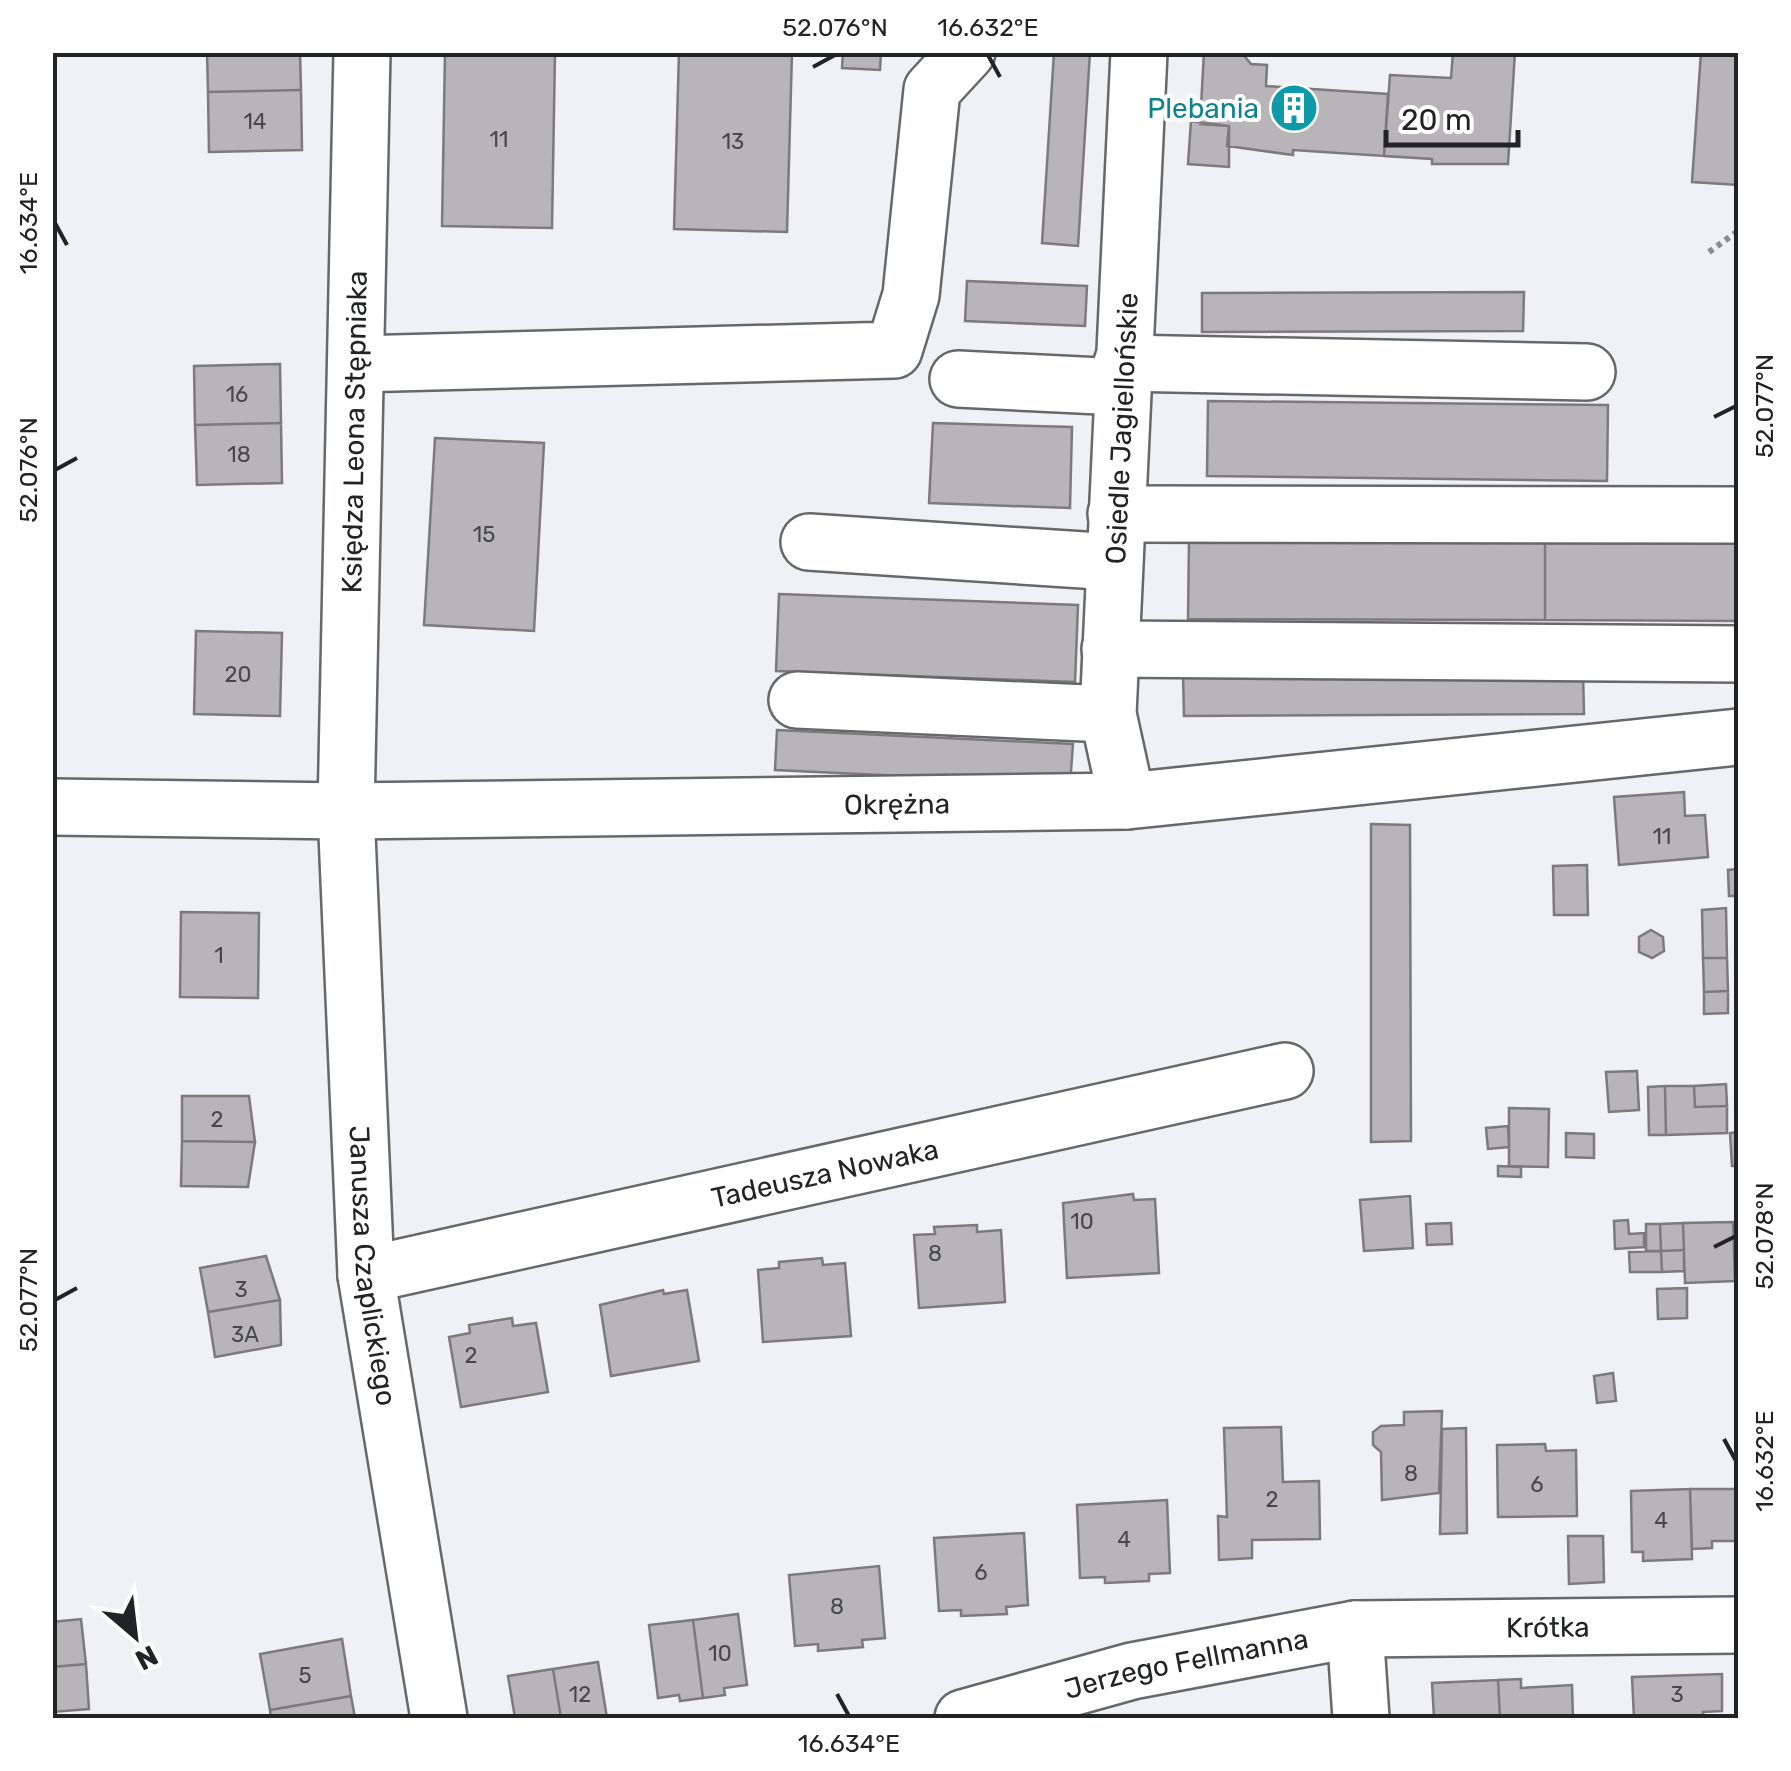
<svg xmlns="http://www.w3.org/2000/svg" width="1791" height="1771" viewBox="0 0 1791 1771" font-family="Rubik,sans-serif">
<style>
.building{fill:#b7b5b7;stroke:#7c7a7c;stroke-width:2.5}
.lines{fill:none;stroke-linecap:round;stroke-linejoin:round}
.minor-casing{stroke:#66686a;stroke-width:60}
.path{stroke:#898b8d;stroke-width:6;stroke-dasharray:5 5;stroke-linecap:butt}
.minor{stroke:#fff;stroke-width:55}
.ticks{fill:none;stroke:#222324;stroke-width:4}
.labels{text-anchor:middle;stroke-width:8;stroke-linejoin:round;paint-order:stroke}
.number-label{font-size:22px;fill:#474849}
.culture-label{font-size:28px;fill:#0d838f;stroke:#fff;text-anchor:end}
.street-label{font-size:28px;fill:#222324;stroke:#fff}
.neatline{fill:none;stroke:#222324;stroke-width:4}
.ticks-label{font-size:25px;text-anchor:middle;fill:#222324}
</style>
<rect width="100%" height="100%" fill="#eff1f4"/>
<!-- building -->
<path class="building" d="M207,52H300L301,90L208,92Z
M445,52H555L552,228L442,226Z
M679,52H792L787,232L674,229Z
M843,52H881L880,70L842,68Z
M1054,52H1090L1078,246L1042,243Z
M1204,52H1241L1251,64L1267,65L1266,86L1388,94L1384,156L1293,150V155L1227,146L1229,126L1200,124Z
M1453,52H1515L1508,164H1432V159L1384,156L1390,75L1451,78Z
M1701,52H1738V185L1692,182Z
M301,90L302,150L209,152L208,92Z
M1191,121L1229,126V167L1188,164Z
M967,281L1087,286L1085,326L965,321Z
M1524,292L1523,331L1202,332V293Z
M280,364L281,423L195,425L194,366Z
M1208,401L1608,405L1607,481L1207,476Z
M281,423L282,483L197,485L195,425Z
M933,423L1072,427L1070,508L929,503Z
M435,438L544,443L534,631L424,625Z
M1189,539L1545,540V620L1188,619Z
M1545,540L1738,541V621L1545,620Z
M779,594L1078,605L1075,682L776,671Z
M196,631L282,633L280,716L194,714Z
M1583,672L1584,714L1184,716L1183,675Z
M777,730L1073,744L1070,784L775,770Z
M1684,792L1685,816L1705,815L1708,857L1619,865L1614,797Z
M1371,824L1410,825L1411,1141L1371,1142Z
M1587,865L1588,915H1554L1553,866Z
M1738,869V896H1729L1728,870Z
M1726,908L1727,958H1703L1702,910Z
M181,912L259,913L258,998L180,997Z
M1651,930L1663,937L1664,951L1652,958L1639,952V937Z
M1703,958H1727L1728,991L1704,992Z
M1728,991V1013L1704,1014V992Z
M1637,1071L1639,1110L1609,1112L1606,1072Z
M1726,1084L1727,1106L1695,1107L1694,1086Z
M1665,1086L1666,1135H1649L1648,1087Z
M1665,1086H1694L1695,1107L1727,1106V1133L1666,1135Z
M182,1096H249L255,1142L182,1141Z
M1509,1108L1549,1109L1548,1167L1509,1166Z
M1508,1126L1509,1147L1488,1149L1486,1128Z
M1738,1132V1166H1732L1730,1133Z
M1566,1133L1594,1134V1158L1566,1157Z
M182,1141L255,1142L248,1187L181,1186Z
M1498,1166L1521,1167V1177L1498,1176Z
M1133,1194L1134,1200L1155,1199L1159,1273L1067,1278L1063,1203Z
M1410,1196L1413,1248L1364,1251L1360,1200Z
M1628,1220L1629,1234L1644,1233V1247L1615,1249L1614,1221Z
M1733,1222L1735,1281L1685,1283L1683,1223Z
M1451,1223L1452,1244L1427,1245L1426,1224Z
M1683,1223L1684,1250L1661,1251L1660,1224Z
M1646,1224H1660L1661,1251H1646Z
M977,1225V1232L1001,1230L1005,1302L919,1308L914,1235L935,1234L934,1227Z
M1684,1250V1271L1662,1272L1661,1251Z
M1661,1251L1662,1272H1630L1629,1252Z
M266,1256L280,1300L208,1312L200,1268Z
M822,1258L823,1265L845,1263L851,1336L763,1342L758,1270L779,1268V1262Z
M1687,1288V1318L1658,1319L1657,1289Z
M663,1290L664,1294L687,1290L699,1361L611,1376L600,1305Z
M280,1300L281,1345L215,1357L208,1312Z
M512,1318L513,1326L536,1323L548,1392L461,1407L449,1337L470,1333L469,1325Z
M1613,1373L1616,1401L1597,1403L1594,1376Z
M1442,1411L1439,1493L1382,1500L1381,1452L1373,1445V1432L1381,1426L1404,1425V1412Z
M1281,1427L1283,1482L1319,1481L1320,1539L1252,1540V1558L1219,1560L1218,1516L1227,1517L1224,1428Z
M1466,1428L1467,1533L1440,1534L1442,1429Z
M1545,1444L1546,1451L1576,1450L1577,1516L1498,1517L1497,1445Z
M1690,1489H1738V1541H1712V1548L1692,1549Z
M1690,1489L1692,1559L1643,1561V1552H1632L1631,1491Z
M1167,1500L1170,1573L1149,1574V1581L1105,1583V1577L1080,1578L1077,1505Z
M1024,1533L1028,1605L1006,1607L1007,1614L961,1616V1610L939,1611L934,1538Z
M1568,1536H1603L1604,1582L1569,1584Z
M879,1566L885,1638L862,1640L863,1647L818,1651V1644L795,1646L789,1575Z
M738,1614L747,1685L724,1688L725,1695L703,1698L693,1620Z
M81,1619L86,1664L52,1667V1622Z
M693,1620L703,1698L680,1701L679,1695L658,1698L649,1625Z
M342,1639L351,1696L270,1710L260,1654Z
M598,1662L607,1718H561L553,1669Z
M86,1664L89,1709L52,1712V1667Z
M553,1669L561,1718H515L508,1676Z
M1722,1674V1711L1703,1712V1718H1634L1632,1677Z
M1521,1679V1688L1572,1685L1573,1718H1500L1498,1680Z
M1498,1680L1500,1718H1434L1432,1683Z
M351,1696L355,1718H271L270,1710Z"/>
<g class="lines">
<!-- minor casing -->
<g class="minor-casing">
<g id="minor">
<path id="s1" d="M362,52L346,811L366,1275L439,1718"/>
<path d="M1122,363L1587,372"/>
<path d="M356,364L894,350L911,295L932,90L967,52"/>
<path d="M958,379L1121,387"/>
<path d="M1116,514L1738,515"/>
<path d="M809,542L1114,562"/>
<path d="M1110,649L1738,654"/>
<path d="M797,700L1108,714"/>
<path id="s2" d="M1127,801L1108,714L1139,52"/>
<path id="s3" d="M52,807L346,811L1127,801L1738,737"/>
<path id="s4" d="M366,1275L1285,1071"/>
<path d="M1355,1629L1361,1718"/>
<path id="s5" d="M963,1718L1132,1671L1355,1629L1738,1625"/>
</g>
</g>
<!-- path -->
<path class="path" d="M1709,252L1738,231"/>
<!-- minor -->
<use href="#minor" class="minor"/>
</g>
<!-- ticks -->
<path class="ticks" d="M988,55L1000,77M813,67L835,55M55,223L67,245M1714,417L1736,406M55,470L77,458M1714,1247L1736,1236M55,1300L77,1288M1724,1439L1736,1461M837,1694L849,1716"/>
<!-- icons -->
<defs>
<g id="building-disc" transform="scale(2.5)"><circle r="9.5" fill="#0f9aa8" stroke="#fff"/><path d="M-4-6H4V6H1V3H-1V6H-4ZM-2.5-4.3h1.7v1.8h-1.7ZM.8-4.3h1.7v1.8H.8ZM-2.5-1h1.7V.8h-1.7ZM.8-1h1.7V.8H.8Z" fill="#fff"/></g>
</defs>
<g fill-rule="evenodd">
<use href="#building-disc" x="1294" y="108"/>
</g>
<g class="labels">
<!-- number labels -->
<g class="number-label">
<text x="255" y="129">14</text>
<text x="499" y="147">11</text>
<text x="733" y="149">13</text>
<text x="237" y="402">16</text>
<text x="239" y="462">18</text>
<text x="484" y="542">15</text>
<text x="238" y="682">20</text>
<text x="1662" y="844">11</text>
<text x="219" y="963">1</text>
<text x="217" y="1127">2</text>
<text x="1082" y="1229">10</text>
<text x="935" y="1261">8</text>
<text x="241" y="1297">3</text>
<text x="245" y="1342">3A</text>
<text x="471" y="1363">2</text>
<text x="1411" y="1481">8</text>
<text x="1537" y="1492">6</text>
<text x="1272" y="1507">2</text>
<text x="1661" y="1528">4</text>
<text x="1124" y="1547">4</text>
<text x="981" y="1580">6</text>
<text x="837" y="1614">8</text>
<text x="720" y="1661">10</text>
<text x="305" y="1683">5</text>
<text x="580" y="1702">12</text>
<text x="1677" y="1702">3</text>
</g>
<!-- culture labels -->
<g class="culture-label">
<text x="1259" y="118">Plebania</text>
</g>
<!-- street labels -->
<g class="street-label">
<text dy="10" stroke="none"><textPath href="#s2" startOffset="375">Osiedle Jagiellońskie</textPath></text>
<text transform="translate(354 432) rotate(-89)" y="10">Księdza Leona Stępniaka</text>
<text dy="10" stroke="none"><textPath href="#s3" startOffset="845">Okrężna</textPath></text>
<text dy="10" stroke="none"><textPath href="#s4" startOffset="470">Tadeusza Nowaka</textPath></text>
<text dy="10" stroke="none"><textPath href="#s1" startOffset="1215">Janusza Czaplickiego</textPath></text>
<text dy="10" stroke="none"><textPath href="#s5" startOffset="595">Krótka</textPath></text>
<text dy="10" stroke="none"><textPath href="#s5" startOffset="230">Jerzego Fellmanna</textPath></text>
</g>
</g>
<!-- border -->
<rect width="1791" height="1771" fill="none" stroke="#ffffff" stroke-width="110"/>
<!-- north arrow -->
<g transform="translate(135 1636) rotate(152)" stroke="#ffffff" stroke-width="8" paint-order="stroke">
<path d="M0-8L18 38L0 25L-18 38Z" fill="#222324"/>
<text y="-15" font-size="28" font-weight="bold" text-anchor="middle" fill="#222324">N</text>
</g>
<!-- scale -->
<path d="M1386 130v15h132v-15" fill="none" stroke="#222324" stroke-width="5"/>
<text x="1401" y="130" font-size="30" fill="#222324" stroke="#ffffff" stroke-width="8" paint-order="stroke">20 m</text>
<rect x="55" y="55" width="1681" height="1661" class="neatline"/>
<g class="ticks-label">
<text x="835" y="36">52.076°N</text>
<text x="988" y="36">16.632°E</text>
<text transform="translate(28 223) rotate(-90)" y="9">16.634°E</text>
<text transform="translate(1764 406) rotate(-90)" y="9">52.077°N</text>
<text transform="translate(28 470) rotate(-90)" y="9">52.076°N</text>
<text transform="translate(1764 1236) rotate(-90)" y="9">52.078°N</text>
<text transform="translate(28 1300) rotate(-90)" y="9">52.077°N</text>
<text transform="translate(1764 1461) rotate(-90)" y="9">16.632°E</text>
<text x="849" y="1752">16.634°E</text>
</g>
</svg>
